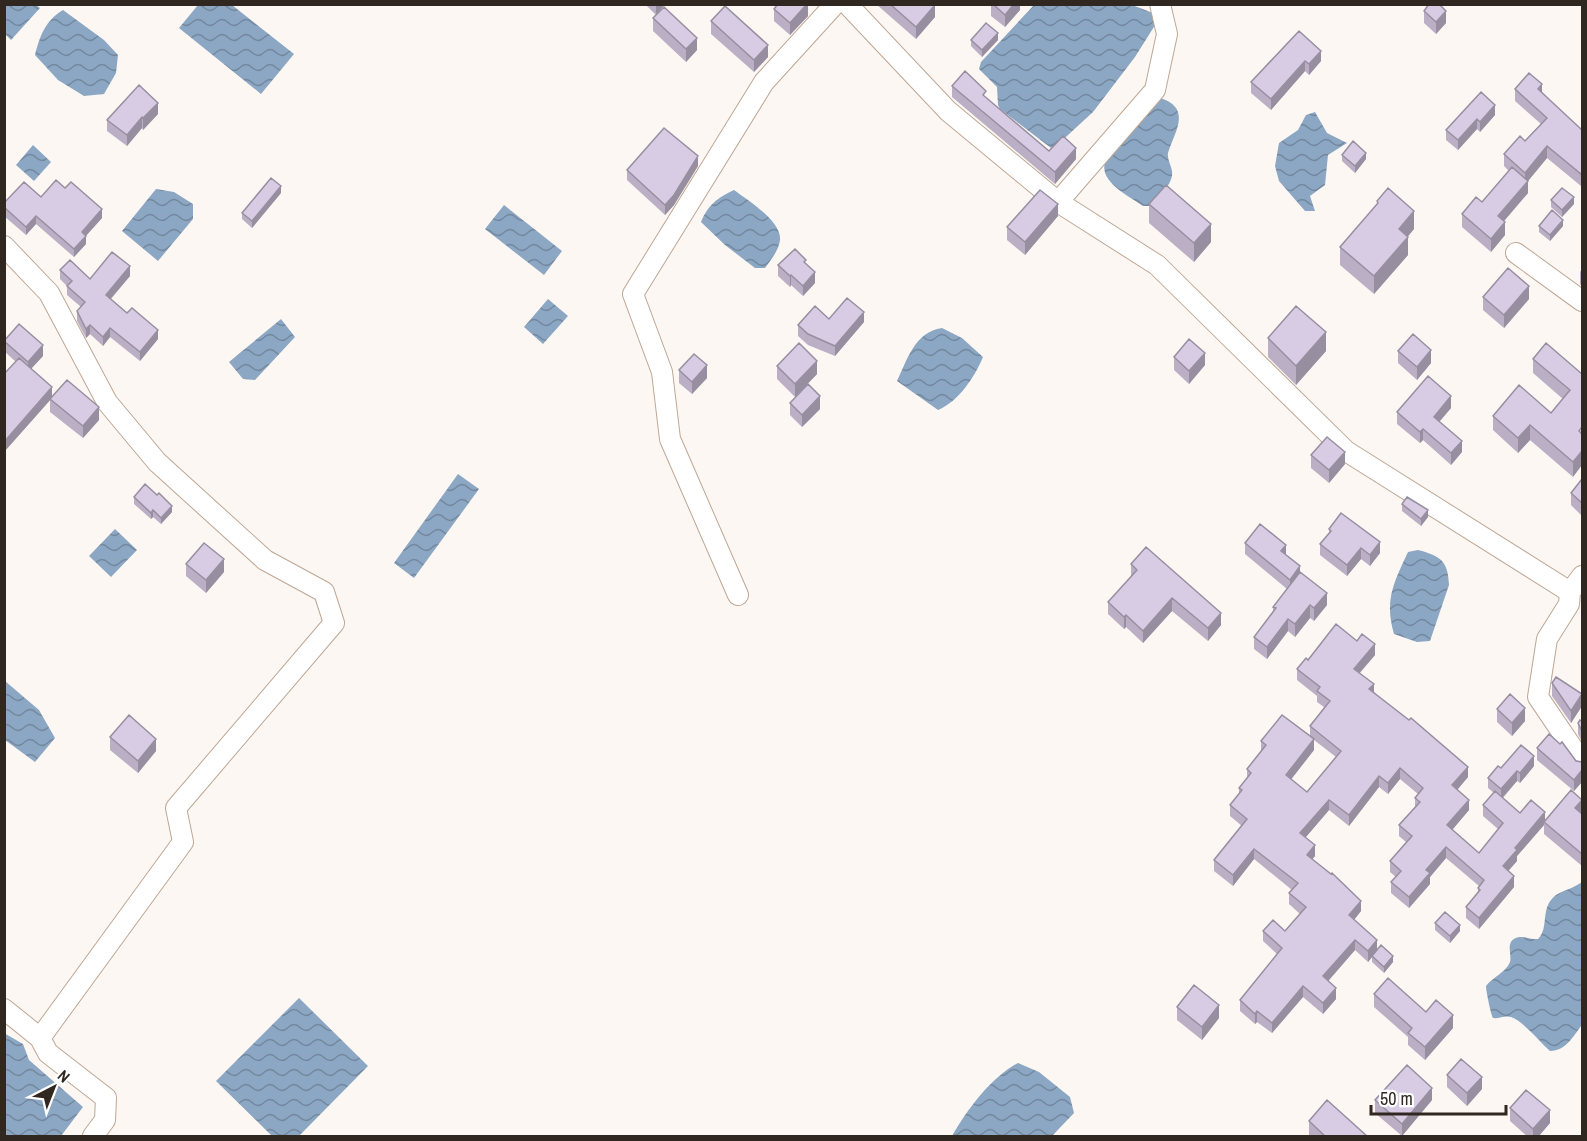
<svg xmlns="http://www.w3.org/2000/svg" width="1587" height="1141" viewBox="0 0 1587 1141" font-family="'Archivo Narrow',sans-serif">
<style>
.water{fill:url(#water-waves)}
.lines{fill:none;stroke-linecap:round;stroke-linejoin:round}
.minor-casing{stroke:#bea795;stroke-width:22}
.minor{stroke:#fff;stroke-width:20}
.wall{fill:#baafc5;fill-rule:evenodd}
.shaded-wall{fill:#978fa0}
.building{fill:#d8cce5;stroke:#978fa0;stroke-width:1.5}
</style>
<defs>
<pattern id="water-waves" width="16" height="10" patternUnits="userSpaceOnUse" patternTransform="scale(1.5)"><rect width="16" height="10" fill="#8ca7c3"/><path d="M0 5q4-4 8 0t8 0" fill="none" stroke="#73889e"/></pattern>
</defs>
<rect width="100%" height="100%" fill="#fcf7f3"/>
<!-- water -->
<path class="water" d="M4,5H36L40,8L11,40L5,34Z
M198,5H232L294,54L261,94L179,28Z
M1034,5H1132L1153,13L1157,22L1135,57L1093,112L1055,147L1051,148L1000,109L998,105L997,87L979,69L981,62Z
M63,10L104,40L118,55L116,73L104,94L84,96L58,80L35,55C40,36 45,21 63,10Z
M1160,98C1193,108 1174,133 1168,153C1167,159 1171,165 1172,171C1174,185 1157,197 1149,206H1143C1129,196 1099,182 1105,162Z
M1315,112L1327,133L1347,143L1328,155L1325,185L1310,196L1315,211H1305L1279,181L1275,166L1279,143L1298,130L1306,115Z
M33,145L51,162L34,181L16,165Z
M156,189L174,192L193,204V219L158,261L122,231Z
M734,190C747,200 782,221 780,240C779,250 771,260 765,268H755L725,245L701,222C708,205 717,198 734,190Z
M504,205L562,251L544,275L485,229Z
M548,299L568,316L543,344L524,327Z
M281,319L295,337L255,380L243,379L229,362Z
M942,328L962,338L983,357C974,378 959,401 938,410L897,381C908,358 915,332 942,328Z
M458,474L479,489L414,578L394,563Z
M115,529L137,550L111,577L89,556Z
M1418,550C1441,556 1448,561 1449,585L1430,641L1417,642L1394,634C1384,600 1394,582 1408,552Z
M5,681L39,710L55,738L35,762L5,740Z
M1582,882V1025C1573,1036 1566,1051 1550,1051C1540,1042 1523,1021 1511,1017C1505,1015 1499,1019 1493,1018C1491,1015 1486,991 1486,986C1492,978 1507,971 1510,962C1512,955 1506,944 1514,939C1521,934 1530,940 1538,939C1550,927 1539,908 1556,895C1564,890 1574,888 1582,882Z
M299,998L368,1066L299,1136H272L216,1081Z
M4,1033L23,1044L29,1060L83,1107L61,1136H5Z
M1018,1063L1039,1072L1070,1097L1074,1113L1052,1136H952C967,1110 991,1077 1018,1063Z"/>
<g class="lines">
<!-- minor casing -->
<g class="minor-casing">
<path id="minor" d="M847,4L948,111L1058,202L1157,265L1346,451L1570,592
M1058,202L1155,90L1167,34L1160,4
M4,246L49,293L107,402L157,462L265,560L324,592L334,623L176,808L183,842L40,1038L4,1009
M1516,253L1582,301
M1582,576L1570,592L1569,604L1547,639L1538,697L1582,762
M738,595L670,439L662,372L633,294L764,82L835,4
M40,1038L48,1053L106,1098L105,1120L93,1136"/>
</g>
<!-- minor -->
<use href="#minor" class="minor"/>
</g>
<!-- wall -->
<path class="wall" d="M645,4H665L656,15Z
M808,4V16L790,35L774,21V9Z
M876,4H934L935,17L916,39Z
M991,4H1020V10L1005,27L991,16Z
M1424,11L1446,23L1436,34L1424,23Z
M653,18L697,50L686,62L653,31Z
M711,21L768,57L754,72L711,34Z
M1299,31L1321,61L1309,75L1305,71L1271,110L1251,93V82Z
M971,40H998L982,57L971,46Z
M952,86L986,98L1049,151L1076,159L1055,184L952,97Z
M1515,89L1542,94L1582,130V184L1581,186L1547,158L1528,181V193L1504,221L1505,235L1491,252L1462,227V214L1482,202L1509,171L1504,166V154L1525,141L1541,124L1515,101Z
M1481,92L1495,115L1480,132L1477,129L1458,150L1446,140V130Z
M158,114L143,130L142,128L127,146L107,131V120Z
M1342,155L1366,159L1355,173L1342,161Z
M698,166L674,205L665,215L627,180V170Z
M65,188L102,218L86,236V244L74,257L36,224L26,235L4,216V203L41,197Z
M281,193L252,228L242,219V213Z
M1551,200L1574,204L1562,217L1551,207Z
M1377,201L1414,229L1407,237L1408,255L1374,294L1340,265V247L1377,205Z
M1149,204L1211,242L1194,262L1149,223Z
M1058,216L1025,255L1007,240V227Z
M1539,226H1563L1550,241L1539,232Z
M806,264L815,283L803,296L791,285L790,287L778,276V265Z
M1582,269V287L1580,284V272Z
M60,270L90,279L130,276L111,299L158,339L140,361L110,337L103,346L90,334L86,338L77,321V311L81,307L67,295V286L60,279Z
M1483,297L1529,299L1504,328L1483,310Z
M829,319L864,322L835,356L808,345L798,336V325Z
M1268,338L1326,351L1296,385L1268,357Z
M4,340L43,356L31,369L52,397L99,420L83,438L50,412V400L4,452L16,362L4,351Z
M1398,351L1431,363L1417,380L1398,363Z
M1174,357L1205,365L1189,384L1174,370Z
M1533,359L1582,374L1573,477L1530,440L1518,453L1493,430V416L1551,413L1563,399L1533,373Z
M777,366L817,374L795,397L777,379Z
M679,370L707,378L692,394L679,383Z
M790,403L820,409L802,427L790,415Z
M1451,408L1439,422L1462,452L1451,465L1423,440L1420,443L1397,424V412Z
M1311,455L1345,464L1329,483L1311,468Z
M1582,479V516L1571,505V493Z
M134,497L172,512L161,524L153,517L151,519L134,504Z
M1402,504L1428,517L1421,526L1402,511Z
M1329,529L1380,553L1370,566L1361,559L1347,576L1320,555V544L1329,534Z
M1245,543L1286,555L1327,605L1314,621L1310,618L1295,637L1288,631L1267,659L1254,649V637L1273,611V607L1287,589L1245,554Z
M186,564L224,572L206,593L186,576Z
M1131,564L1221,625L1208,641L1172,611L1143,643L1126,627L1124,629L1108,614V602L1131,577Z
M1375,655L1360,673L1374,692L1468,777L1457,790L1469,810L1452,830L1479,853L1498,829L1483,816V805L1494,793L1488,788V778L1501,768L1534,766L1520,783L1517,781L1503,798L1520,813L1545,820L1582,812L1581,813L1582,814V866L1544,834V825L1517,856V861L1508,871L1514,887L1479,929L1466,918V907L1478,893V888L1479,886L1446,858L1430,877V884L1409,908L1391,893V882L1396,877L1390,872V861L1406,842L1399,836V825L1415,807V798L1418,794L1400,779L1388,794L1379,787L1349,826L1329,810L1305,838L1315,856L1312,859L1361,911L1354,920L1377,950L1393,962L1384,973L1372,962V957L1368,962L1355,950L1328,981L1336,999L1323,1014L1303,997L1272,1033L1257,1022L1255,1024L1240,1011V1000L1277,954L1263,941V931H1285L1300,914L1289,904V893L1292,890L1254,859L1233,886L1214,871V860L1242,826L1230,816V805L1239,794V788L1247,778V769L1261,751V741L1310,736V726L1324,707L1317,702V696L1297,680V669L1308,660ZM1314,740L1336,757L1307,792L1291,779L1314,750Z
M1552,683L1582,706L1571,723L1552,696Z
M1497,709L1525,721L1512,736L1497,722Z
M1582,722V742L1578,734V723Z
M110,737L156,751L138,773L110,750Z
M1537,748L1582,762V782L1574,791L1537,760Z
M1435,923L1460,931L1450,943L1435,930Z
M1374,994L1426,1012L1453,1028L1425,1060L1408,1045V1037L1374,1007Z
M1177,1007L1219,1018L1202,1040L1177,1020Z
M1447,1075L1482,1089L1467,1106L1447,1087Z
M1375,1100H1432L1402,1136L1375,1113Z
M1510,1108L1550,1123L1538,1137H1528L1510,1121Z
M1309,1121L1368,1137H1309Z"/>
<!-- shaded-wall -->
<path class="shaded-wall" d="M656,4H665L656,15Z
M807,4H808V16L790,35V23Z
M1014,4H1020V10L1005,27V15Z
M935,5V17L916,39V27Z
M1446,11V23L1436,34V22Z
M998,33V40L982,57V50Z
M697,38V50L686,62V49Z
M768,45V57L754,72V60Z
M1321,51V61L1309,75V64Z
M1305,61V71L1271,110V99Z
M1542,84V96L1538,89Z
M158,103V114L143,130V118Z
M1495,105V115L1480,132V122Z
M142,117V128L127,146V135Z
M1477,119V129L1458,150V140Z
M1547,146V158L1528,181V193L1498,228V216L1525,184V173Z
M1076,148V159L1055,184V172Z
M1366,153V159L1355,173V166Z
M698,156V166L674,205L665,215V205Z
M1582,172V184L1581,186V174Z
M281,186V193L252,228V221Z
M1574,197V204L1562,217V210Z
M1058,204V216L1025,255V242Z
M102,209V218L82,240V232Z
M1414,211V229L1399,247V229Z
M36,216V224L26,235V227Z
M1563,220V226L1550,241V235Z
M1505,222V235L1491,252V239Z
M1211,224V242L1194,262V243Z
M86,236V244L74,257V249Z
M1408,237V255L1374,294V276Z
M6,257V266L4,268V260Z
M130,266V276L106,304V295Z
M815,272V283L803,296V286Z
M6,274V282L4,285V276Z
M791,275V285L790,287V276Z
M1529,286V299L1504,328V315Z
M864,312V322L835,356V346Z
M90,325V334L86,338V329Z
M110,328V337L103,346V337Z
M158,330V339L140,361V352Z
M1326,332V351L1296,385V366Z
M43,345V356L28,372V362Z
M1431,350V363L1417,380V367Z
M1205,353V365L1189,384V371Z
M817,361V374L795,397V384Z
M707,365V378L692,394V382Z
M52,387V398L4,452V442Z
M820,396V409L802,427V415Z
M1451,396V408L1434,428V417Z
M99,407V420L83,438V426Z
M1530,425V440L1518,453V438Z
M1423,429V440L1420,443V432Z
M1462,441V452L1451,465V453Z
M1582,451V465L1573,477V462Z
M1345,452V464L1329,483V470Z
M172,506V512L161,524V518Z
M153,510V517L151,519V513Z
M1428,510V517L1421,526V519Z
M1380,542V553L1370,566V555Z
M1286,545V556L1281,551Z
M1361,548V559L1347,576V565Z
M224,559V572L206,593V580Z
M1300,566V577L1290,591V580Z
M1327,593V605L1314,621V608Z
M1172,598V611L1143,643V631Z
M1310,605V618L1295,637V624Z
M1221,613V625L1208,641V628Z
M1126,615V627L1124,629V617Z
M1288,619V631L1267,659V647Z
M1375,644V655L1354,679V669Z
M1374,684V695L1369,689Z
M1582,694V706L1571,723V711Z
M1525,708V721L1512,736V723Z
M156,739V751L138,773V761Z
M1314,739V750L1286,786V775Z
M1534,756V766L1520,783V773Z
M1468,767V777L1452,796V785Z
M1400,768V779L1388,794V783Z
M1582,770V782L1574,791V780Z
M1517,771V781L1501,799V789Z
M1379,776V787L1349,826V815Z
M1329,800V810L1300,844V833Z
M1469,800V810L1447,836V825Z
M1582,800V812L1575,820V808Z
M1545,812V823L1544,822V825L1517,856V861L1503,877V866L1515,848Z
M1315,845V856L1307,866V855Z
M1446,847V858L1430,877V884L1409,908V897L1426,870Z
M1254,849V859L1233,886V875Z
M1514,876V887L1479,929V918Z
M1361,901V911L1349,926V915Z
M1460,925V931L1450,943V936Z
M1355,940V950L1323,987V976Z
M1377,940V951L1368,962V951Z
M1393,956V962L1384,973V967Z
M1303,986V997L1272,1033V1023Z
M1336,988V999L1323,1014V1003Z
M1219,1005V1018L1202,1040V1027Z
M1257,1011V1022L1255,1024V1014Z
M1453,1015V1028L1425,1060V1047Z
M1482,1077V1089L1467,1106V1093Z
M1432,1088V1100L1402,1136V1124Z
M1550,1110V1123L1538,1137H1533V1129Z"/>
<!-- building -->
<path class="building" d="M778,4H807L790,23L774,9Z
M890,4H934L935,5L916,27Z
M993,4H1014L1005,15Z
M1429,4H1439L1446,11L1436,22L1424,11Z
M725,6L768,45L754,60L711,21Z
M664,7L697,38L686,49L653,18Z
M986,23L998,33L982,50L971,40Z
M1299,31L1321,51L1309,64L1305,61L1271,99L1251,82Z
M965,71L986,91L983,95L1049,151L1063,136L1076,148L1055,172L952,86Z
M1529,73L1542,84L1538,89L1582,130V172L1581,174L1547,146L1525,173L1504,154L1520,136L1525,141L1547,118L1515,89Z
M139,85L158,103L143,118L142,117L127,135L107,120Z
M1481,92L1495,105L1480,122L1477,119L1458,140L1446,130Z
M664,128L698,156L674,195L665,205L627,170Z
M1353,141L1366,153L1355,166L1342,155Z
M1512,167L1528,181L1498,216L1505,222L1491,239L1462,214L1476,197L1482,202Z
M271,178L281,186L252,221L242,213Z
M56,180L65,188L71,182L102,209L82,232L86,236L74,249L36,216L26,227L4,207V203L24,182L41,197Z
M1166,185L1211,224L1194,243L1149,204Z
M1388,188L1414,211L1399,229L1408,237L1374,276L1340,247L1378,203L1377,201Z
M1562,188L1574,197L1562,210L1551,200Z
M1040,190L1058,204L1025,242L1007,227Z
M1552,210L1563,220L1550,235L1539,226Z
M795,249L806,260L804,262L815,272L803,286L791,275L790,276L778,265Z
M112,252L130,266L106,295L127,313L132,308L158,330L140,352L110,328L103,337L90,325L86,329L77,311L85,302L67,286L72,281L60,270L70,260L90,279Z
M1508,268L1529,286L1504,315L1483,297Z
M847,298L864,312L835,346L808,334L798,325L815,306L829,319Z
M1296,306L1326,332L1296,366L1268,338Z
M19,324L43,345L28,362L4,341Z
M1413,334L1431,350L1417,367L1398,351Z
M1189,339L1205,353L1189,371L1174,357Z
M799,343L817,361L795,384L777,366Z
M1546,343L1582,374V427L1579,431L1582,434V451L1573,462L1530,425L1518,438L1493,416L1519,385L1551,413L1570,390L1533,359Z
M694,354L707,365L692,382L679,370Z
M19,358L52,387L4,442V374Z
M1428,376L1451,396L1434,417L1462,441L1451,453L1423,429L1420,432L1397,412Z
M67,380L99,407L83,426L50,399Z
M808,384L820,396L802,415L790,403Z
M1327,437L1345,452L1329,470L1311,455Z
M1582,479V503L1571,493Z
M145,484L157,495L159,493L172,506L161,518L153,510L151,513L134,497Z
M1407,497L1428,510L1421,519L1402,504Z
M1341,513L1380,542L1370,555L1361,548L1347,565L1320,544L1331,531L1329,529Z
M1260,524L1286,545L1281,551L1300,566L1290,580L1245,543Z
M204,543L224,559L206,580L186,564Z
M1146,547L1221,613L1208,628L1172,598L1143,631L1126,615L1124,617L1108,602L1137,570L1131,564Z
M1300,572L1327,593L1314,608L1310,605L1295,624L1288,619L1267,647L1254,637L1276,608L1273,607Z
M1336,624L1357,641L1362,634L1375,644L1354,669L1374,684L1369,689L1409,720L1411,718L1468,767L1452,785L1469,800L1447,825L1479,853L1503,823L1483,805L1495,791L1520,813L1531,800L1545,812L1515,848L1517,850L1503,866L1514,876L1479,918L1466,907L1480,890L1478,888L1484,880L1446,847L1426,870L1430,873L1409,897L1391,882L1401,871L1390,861L1412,836L1399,825L1420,802L1415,798L1423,788L1400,768L1388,783L1379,776L1349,815L1329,800L1300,833L1315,845L1307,855L1331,874L1332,873L1361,901L1349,915L1377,940L1368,951L1355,940L1323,976L1336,988L1323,1003L1303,986L1272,1023L1257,1011L1255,1014L1240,1000L1282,948L1263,931L1273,920L1285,931L1306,907L1289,893L1298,883L1254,849L1233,875L1214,860L1247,819L1230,805L1242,790L1239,788L1251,773L1247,769L1266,745L1261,741L1282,715L1314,739L1286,775L1307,792L1341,751L1310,726L1330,701L1317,691L1320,687L1297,669L1306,658L1308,660Z
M1556,677L1582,694L1571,711L1552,683Z
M1510,694L1525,708L1512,723L1497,709Z
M129,715L156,739L138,761L110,737Z
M1580,720L1582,722V731L1578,723Z
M1549,734L1560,744L1562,742L1576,761L1582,762V770L1574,780L1537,748Z
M1521,745L1534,756L1520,773L1517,771L1501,789L1488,778L1498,766L1501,768Z
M1571,790L1582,800L1575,808L1582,814V854L1544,822Z
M1445,912L1460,925L1450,936L1435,923Z
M1381,945L1393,956L1384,967L1372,956Z
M1388,978L1426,1012L1436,1000L1453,1015L1425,1047L1408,1033L1412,1028L1374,994Z
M1194,985L1219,1005L1202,1027L1177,1007Z
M1461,1059L1482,1077L1467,1093L1447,1075Z
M1407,1065L1432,1088L1402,1124L1375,1100Z
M1526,1090L1550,1110L1533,1129L1510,1108Z
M1327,1100L1368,1137H1326L1309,1121Z"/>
<!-- border -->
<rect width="1587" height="1141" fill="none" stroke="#302720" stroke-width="12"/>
<!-- north arrow -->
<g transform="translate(54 1087) rotate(42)" stroke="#ffffff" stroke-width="4.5" paint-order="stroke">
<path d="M0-4.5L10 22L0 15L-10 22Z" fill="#302720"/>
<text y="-9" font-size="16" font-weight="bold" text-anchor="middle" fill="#302720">N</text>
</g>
<!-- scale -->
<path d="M1371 1105v9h135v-9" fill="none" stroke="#302720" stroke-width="3"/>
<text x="1380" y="1105" font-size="18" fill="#302720" stroke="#ffffff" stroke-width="4.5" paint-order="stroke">50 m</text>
</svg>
